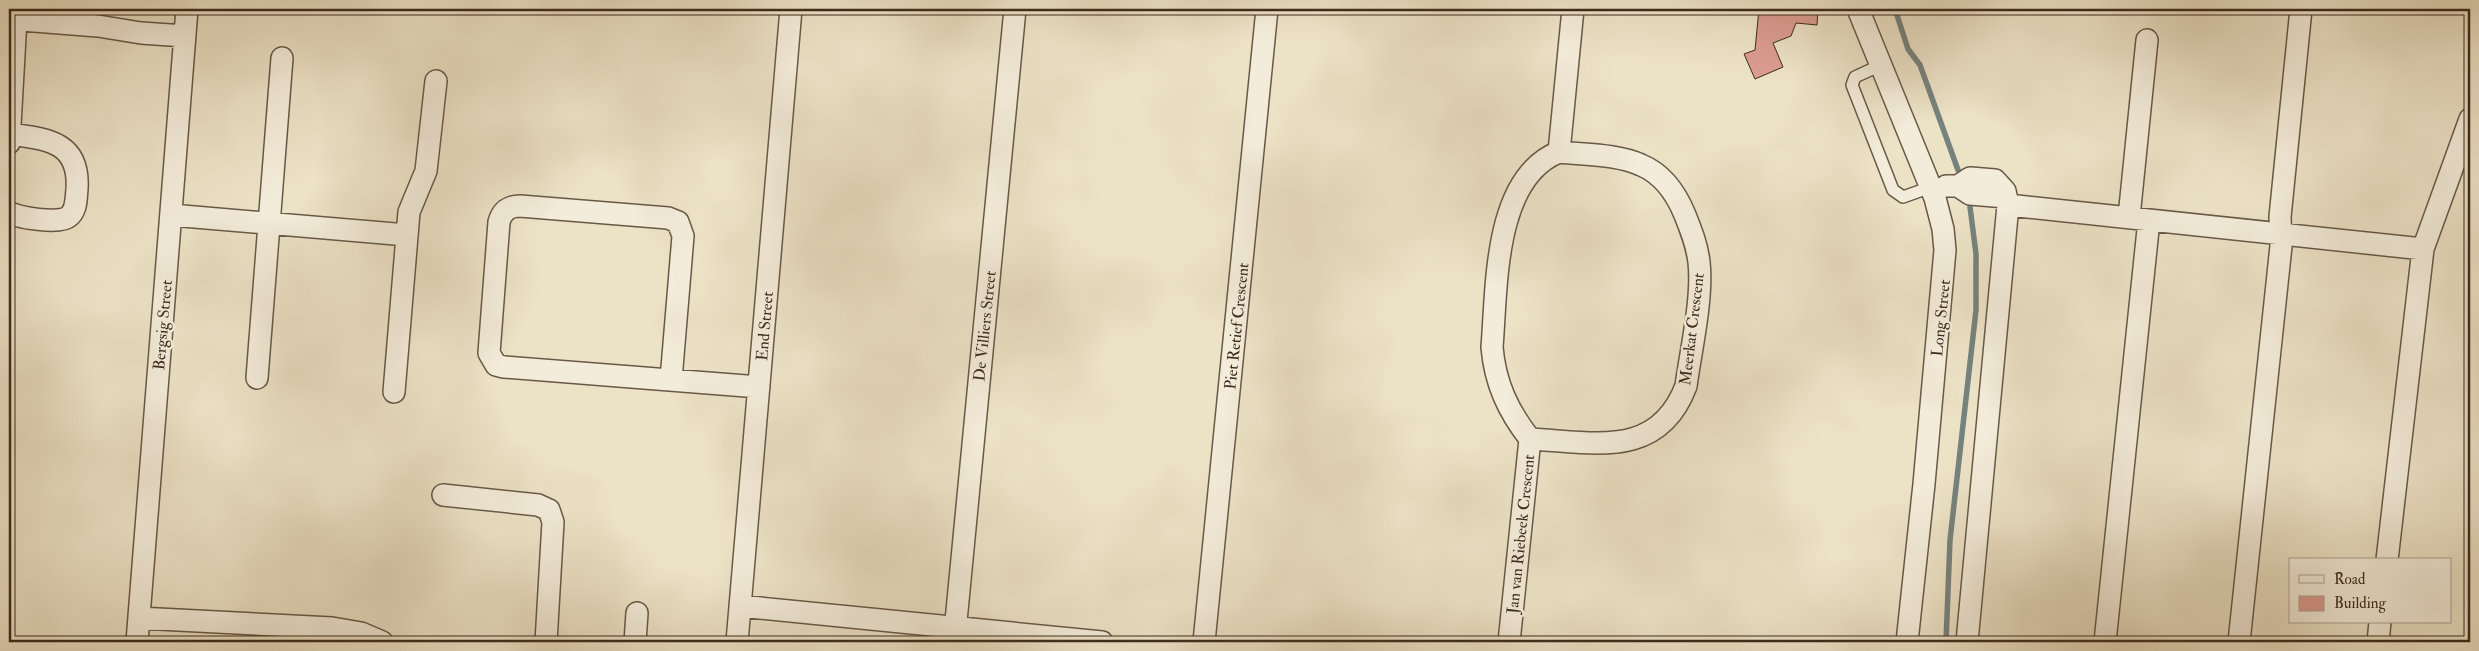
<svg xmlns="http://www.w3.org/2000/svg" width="2479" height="651" viewBox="0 0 2479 651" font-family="'IM FELL Double Pica',serif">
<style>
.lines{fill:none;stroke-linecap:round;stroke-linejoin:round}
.stream{stroke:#76827e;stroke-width:5.5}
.building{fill:#db9c91;stroke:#3c2b1d}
.lane-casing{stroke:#685947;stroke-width:14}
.street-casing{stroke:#685947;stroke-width:24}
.lane{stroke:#f3ecda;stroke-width:11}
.street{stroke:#f3ecda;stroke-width:21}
.labels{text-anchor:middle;stroke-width:5;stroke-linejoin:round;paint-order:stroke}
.street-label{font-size:16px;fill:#3c2b1d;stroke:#f3ecda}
</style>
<rect width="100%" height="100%" fill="#ece2c6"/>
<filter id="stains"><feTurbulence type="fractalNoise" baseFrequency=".004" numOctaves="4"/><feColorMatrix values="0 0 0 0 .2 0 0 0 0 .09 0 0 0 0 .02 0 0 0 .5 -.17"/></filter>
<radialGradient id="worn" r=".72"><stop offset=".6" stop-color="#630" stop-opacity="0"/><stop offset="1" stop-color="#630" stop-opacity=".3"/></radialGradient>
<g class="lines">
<!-- stream -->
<path class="stream" d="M1895,9L1908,49L1920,65L1958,170
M1946,642L1950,540L1976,310V254L1969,199"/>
</g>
<!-- building -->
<path class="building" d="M1759,9H1818L1817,25L1796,23L1791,36L1773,43L1783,67L1755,79L1744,54L1755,50Z"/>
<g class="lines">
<!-- lane casing -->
<g class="lane-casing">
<path id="lane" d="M1881,65L1855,77L1852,85L1893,190L1903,197L1931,187"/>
</g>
<!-- street casing -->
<g class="street-casing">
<path id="street" d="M1858,9L1935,198L1943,229L1945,250L1924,484L1907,642
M9,19L98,26L141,33L185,36
M9,143L16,19
M1559,152L1573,9
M1946,186H1958L1970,194L2006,197
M1958,186L1970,178L1995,180L2005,191L2008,205L1967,642
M2008,205L2423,249
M9,212C16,218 61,224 68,217C77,211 76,198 77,189C80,141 46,139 10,134
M171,215L407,235
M2129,217L2147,40
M257,378L282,58
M671,380L683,236L678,222L668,218L520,206C509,206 502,211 499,222L489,353L496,365L504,367C589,374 674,380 759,387
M394,392L409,212L426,171L436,81
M443,495L538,505L549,510L553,522L546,642
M2387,560L2423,249L2470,119
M740,606L1102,642
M139,618L332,628L361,633L382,642
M137,642L187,9
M635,642L637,613
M737,642L791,9
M954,642L1015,9
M1204,642L1267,9
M1509,642L1530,439C1508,411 1495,383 1492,347C1497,289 1493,178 1559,152C1585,155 1617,154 1641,165C1663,174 1676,193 1685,215C1691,230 1697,245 1699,262C1703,298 1691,349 1686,386C1658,460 1593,442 1530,439
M2105,642L2149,220
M2239,642L2281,246L2280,217L2301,9
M2378,642L2380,622"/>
</g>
<!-- lane -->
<use href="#lane" class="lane"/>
<!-- street -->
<use href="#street" class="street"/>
</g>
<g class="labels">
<!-- street labels -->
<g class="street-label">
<text transform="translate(1940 318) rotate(-84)" y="6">Long Street</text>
<text transform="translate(162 325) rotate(-85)" y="6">Bergsig Street</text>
<text transform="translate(764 326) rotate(-85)" y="6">End Street</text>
<text transform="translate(984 326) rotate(-84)" y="6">De Villiers Street</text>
<text transform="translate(1236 326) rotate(-84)" y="6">Piet Retief Crescent</text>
<text transform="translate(1691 329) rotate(-83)" y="6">Meerkat Crescent</text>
<text transform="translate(1520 534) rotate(-84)" y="6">Jan van Riebeek Crescent</text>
</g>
</g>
<!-- margin -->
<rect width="2479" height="651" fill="none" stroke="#ece2c6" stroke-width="30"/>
<rect x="10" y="10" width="2459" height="631" fill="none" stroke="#3c2b1d" stroke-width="2.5"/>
<rect x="15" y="15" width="2449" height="621" fill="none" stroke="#3c2b1d"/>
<!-- legend -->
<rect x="2289" y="558" width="162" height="65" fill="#f3ecda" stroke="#aa9f8e"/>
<rect x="2299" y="575" width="25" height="8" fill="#f3ecda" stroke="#aa9f8e"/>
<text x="2334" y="584" font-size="15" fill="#3c2b1d">Road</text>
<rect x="2299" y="596" width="25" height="15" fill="#db9c91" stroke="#aa9f8e"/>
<text x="2334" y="608" font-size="15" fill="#3c2b1d">Building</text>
<rect width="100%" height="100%" filter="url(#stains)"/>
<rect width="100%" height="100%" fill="url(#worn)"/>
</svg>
